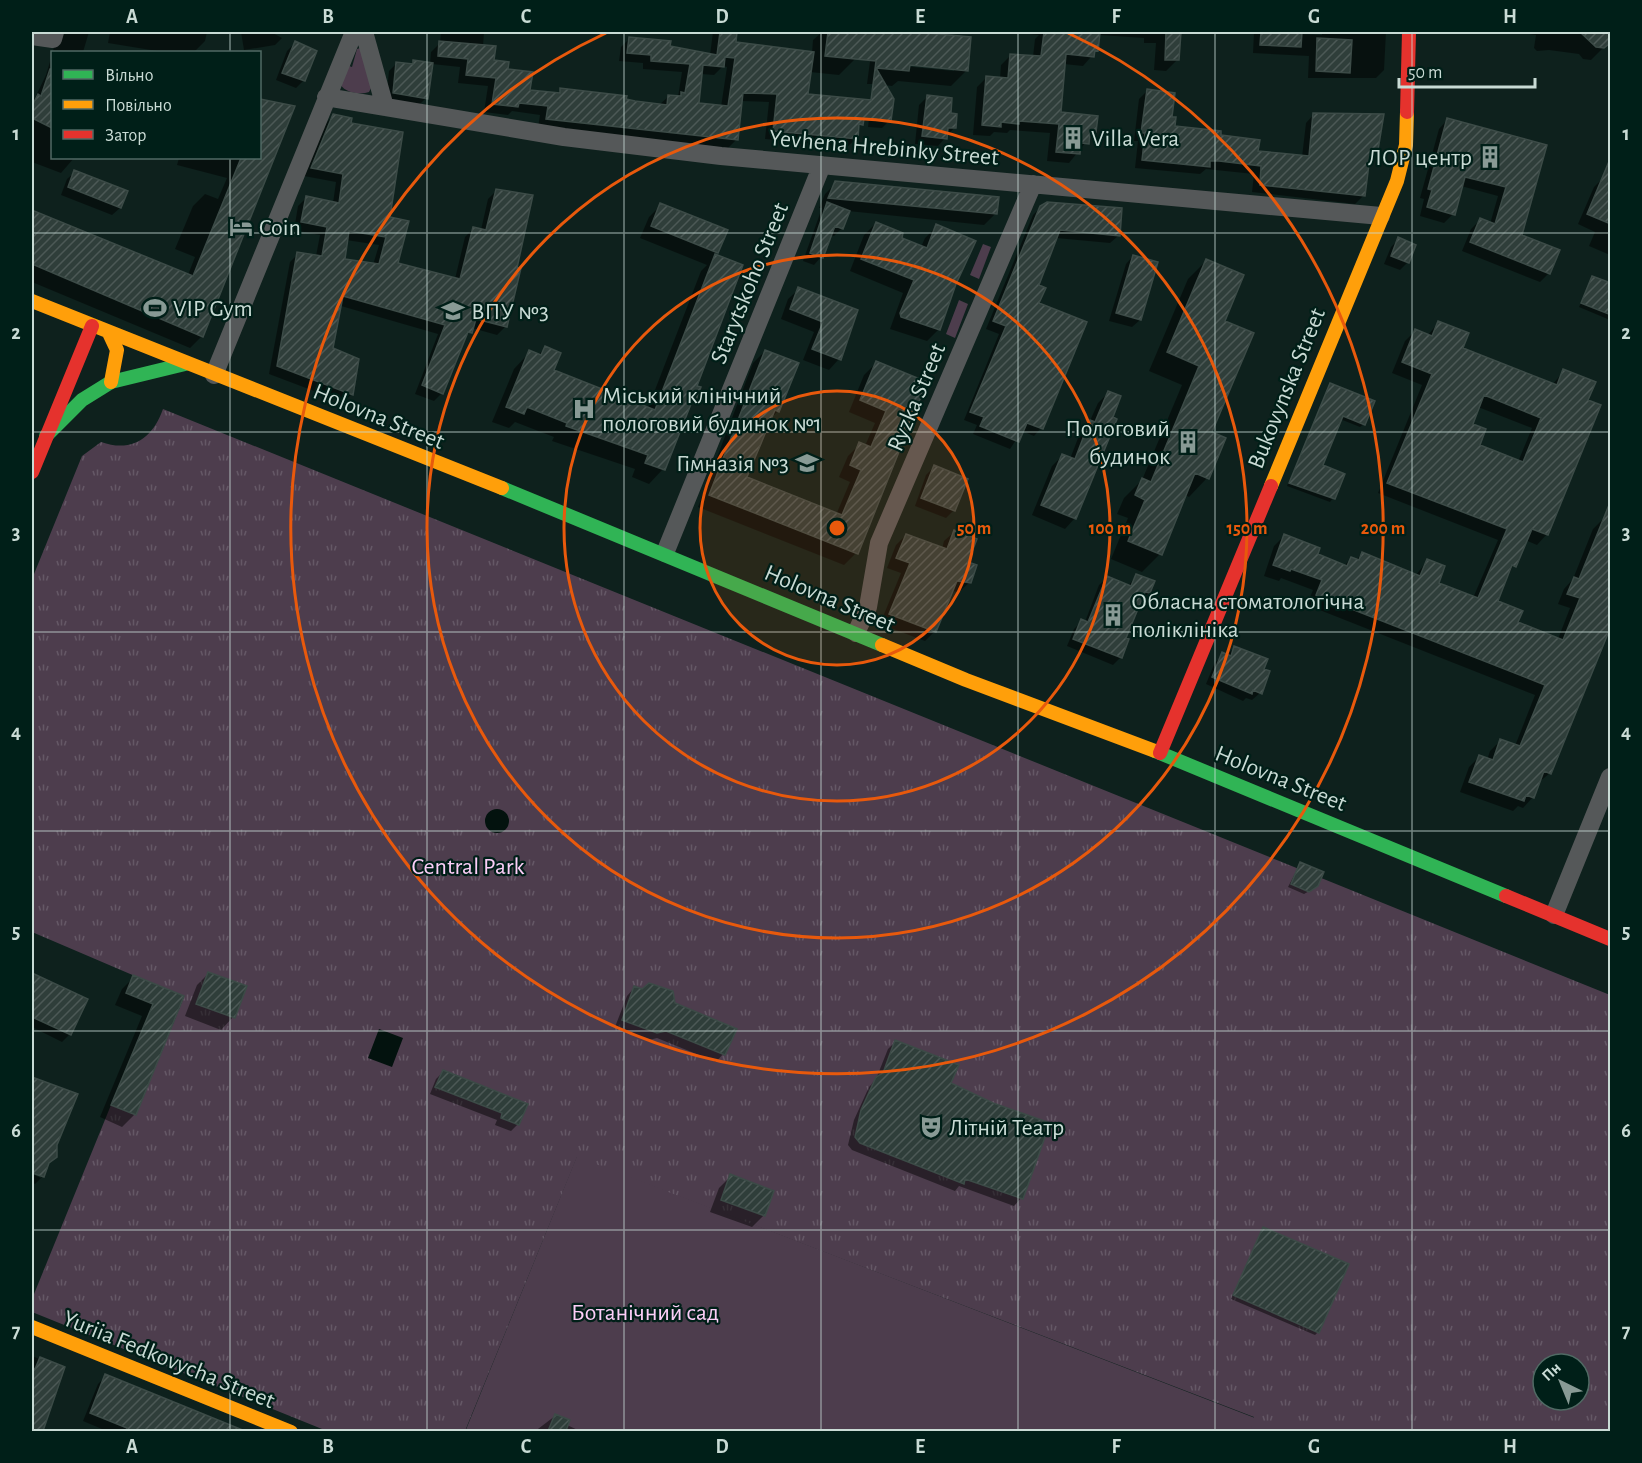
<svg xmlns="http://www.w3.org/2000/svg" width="1642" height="1463" viewBox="0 0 1642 1463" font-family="'Alegreya Sans',sans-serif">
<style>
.green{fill:#4d3d4d}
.park{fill:url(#park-tufts);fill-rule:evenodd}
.water{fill:#03120e}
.shadow{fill:#0007;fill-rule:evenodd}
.building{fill:url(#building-hatch);stroke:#3c4b47;stroke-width:1.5;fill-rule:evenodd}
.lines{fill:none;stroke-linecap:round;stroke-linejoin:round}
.street{stroke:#555859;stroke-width:18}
.fast{stroke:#30b455;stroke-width:14}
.slow{stroke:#ff9f0a;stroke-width:14}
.jam{stroke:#e5322d;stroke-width:14}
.grid{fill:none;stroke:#c9dbd5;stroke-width:1.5;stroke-opacity:0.55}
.ring{fill:none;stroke:#e8590c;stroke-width:3}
.labels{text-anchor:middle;stroke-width:4.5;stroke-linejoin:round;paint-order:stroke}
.poi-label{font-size:24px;fill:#c9dbd5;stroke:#001f18;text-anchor:start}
.street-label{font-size:24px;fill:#c9dbd5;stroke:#001f18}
.park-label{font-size:24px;fill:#fccef8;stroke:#001f18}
.centre{fill:#e8590c;stroke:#001f18;stroke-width:3}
.ring-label{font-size:18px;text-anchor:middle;font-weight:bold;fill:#e8590c;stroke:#001f18;stroke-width:4.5;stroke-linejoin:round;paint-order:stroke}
.neatline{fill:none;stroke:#c9dbd5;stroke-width:2}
.grid-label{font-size:20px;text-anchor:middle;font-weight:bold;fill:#c9dbd5}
</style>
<defs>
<pattern id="park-tufts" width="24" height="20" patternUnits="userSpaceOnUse" patternTransform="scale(1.5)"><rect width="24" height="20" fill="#4d3d4d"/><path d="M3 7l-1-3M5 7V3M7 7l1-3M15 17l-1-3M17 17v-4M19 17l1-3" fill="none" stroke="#655866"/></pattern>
<pattern id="building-hatch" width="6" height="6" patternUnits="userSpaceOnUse" patternTransform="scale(1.5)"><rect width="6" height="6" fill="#2f3e3a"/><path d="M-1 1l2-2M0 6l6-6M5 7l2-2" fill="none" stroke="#4c5956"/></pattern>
</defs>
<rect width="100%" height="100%" fill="#0e211d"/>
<!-- green -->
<path class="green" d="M360,48L372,86L369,92C361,95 345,93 341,85L349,66L352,67L357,49Z
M983,244L991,247L979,279L970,275Z
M959,300L968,304L955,338L946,334Z
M577,1156L1255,1418L1250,1432H465Z"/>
<!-- park -->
<path class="park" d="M163,409L1610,995V1431H1250L1254,1417L577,1157L465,1431H327L32,1312V1299L111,1105L136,1115L184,997L32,932V579L82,456L101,442C132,453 153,438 163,409ZM1543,1364H1579V1400H1543Z"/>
<!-- water -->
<path class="water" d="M485 821a12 12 0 1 1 24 0a12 12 0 1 1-24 0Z
M379,1029L403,1038L392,1067L368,1058Z"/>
<!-- shadow -->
<path class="shadow" d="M56,32H89L83,52H53Z
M110,32H207L205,41L194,52H163L108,43Z
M241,32H271L282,38L275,45L244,50Z
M441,32H484L483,46L493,62L529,91L557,94L561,90L659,105L668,97H678L682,72L643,69V63L619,61L621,47L629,39L710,55L713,32H736L734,43L812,53L813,40L822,32H858L855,59L839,75L810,72L807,95L864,108L856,139L847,147L765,139L769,102L741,101L737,139L728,148L538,128L540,115L512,111L508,115L484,112L488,86L458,83L460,67L432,64L426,98L418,106L386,100L389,71L397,63L410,65L414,61L430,64L431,52L440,43ZM723,66L727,67L721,107L698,104L701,74L714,75Z
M886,32L969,38L967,70L951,86L898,81L892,86L884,85L890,120L882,128L868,127L873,84H867L872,46ZM903,63L954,68V71L903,66Z
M1011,32H1179L1177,60L1166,71L1154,70L1156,43H1144V38L1100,35L1097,50L1083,66L1064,64L1059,113L1094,132L1069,163L1047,161L1050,133L1010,130L1007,133L994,132L990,136L973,135L977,87L986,78L1000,79L1001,65L1011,55L1033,57L1035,39L1039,35Z
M1254,32L1322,35V32H1386L1384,70L1376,78H1308L1309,56L1253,53Z
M1515,32H1610V44H1607L1591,60L1583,59L1579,54L1549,50L1537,51L1534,48L1536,35Z
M295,43L315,51L303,81L296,88L276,80L287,51Z
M52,55V158H74L61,173L32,162V104L46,75Z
M1147,91L1170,118L1173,127L1219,136L1257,153L1302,157L1306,123L1314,114L1376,156L1368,163L1364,195L1355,204L1252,192L1254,174L1206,169L1200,174L1135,168L1138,141H1134L1139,99Z
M927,97L949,115L954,128L938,146L915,144L919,105Z
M260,100L293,107L202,336L190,348L32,282V212L188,275L195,257L175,249L193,206L205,194L218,199L227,178L177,165L179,158H260Z
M333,116L350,124L388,218L396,264L455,279L465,237L473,229L481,230L488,199L496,191L515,269L506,326L497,335L472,328L463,341L442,393L434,401L415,394L438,334L341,306L331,349L352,394L343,402L269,374L290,262L298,254L316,256L320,235L294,230L298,206L307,197L333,203L336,182L304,176L325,124ZM346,240L379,245L373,265L343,260Z
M1447,120L1545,146L1520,236L1549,273L1540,282L1462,251L1471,229L1480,220L1490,224L1498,196L1461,186L1453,214L1444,223L1420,216L1424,199L1420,198L1439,129Z
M75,172L120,208L112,215L61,195L67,179Z
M1604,177L1610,179V255L1589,246L1595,232L1578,224L1594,187Z
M836,183L995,214L984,225L848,211L842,228L834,236L830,235L821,257L814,265L803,261L822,208H819L825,194Z
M661,205L717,252L714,255L741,266L695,386L699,388L695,400L688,406L663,469L649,484L632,477L635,469L552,441L554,437L515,422L509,428L492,422L514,369L528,354L537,356L545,348L552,371L648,408L701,271L707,265L640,238L649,217Z
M1041,207L1118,236L1110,243L1056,238L1037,286L1041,428L1034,436L1022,431L1010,449L973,434L977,425L964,420L999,334L986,329L1033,215Z
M876,223L900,239L921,247L925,238L937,226L955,283L939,329L927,341L890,329L903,293L850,271L864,235Z
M1399,239L1408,262L1400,270L1384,264L1391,247Z
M1133,256L1140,320L1132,327L1109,321L1126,264Z
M1206,261L1223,322L1207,478L1189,497L1185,495L1160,554L1142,572L1111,559L1128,518L1117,514L1124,498L1142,480L1182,385L1149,371L1188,279Z
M1593,278L1610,285V320L1579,307Z
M799,289L856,311L839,359L829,370L803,360L814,332L781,319L788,299Z
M1439,322L1461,348L1552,385L1564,371L1586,401L1547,534L1537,545L1525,540L1496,602L1516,623L1558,639L1570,608L1558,604L1564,589L1573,579L1593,529L1603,519L1609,522L1550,773L1538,783L1533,797L1523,808L1518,806L1513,811L1460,792L1469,767L1479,757L1487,760L1490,751L1500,741L1515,746L1535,695L1307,605L1313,590L1281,578L1279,581L1264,576L1274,546L1284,536L1316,555L1344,566L1351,558L1356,560L1362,554L1416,575L1427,561L1437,584L1473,598L1498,540L1378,493L1422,385L1392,373L1405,341L1415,331L1427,336ZM1478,407L1532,428L1518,462L1478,446L1471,425Z
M765,351L778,411L769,420L746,478L836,515L850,482L839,477L848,456L860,444L865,446L875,423L849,412L864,375L876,363L925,383L856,553L844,565L698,507L753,363Z
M1331,385L1364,424L1360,427L1340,419L1321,466L1333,498L1330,502L1287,486Z
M1108,393L1075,518L1065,529L1032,515L1052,466L1062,456L1070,459L1080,433L1089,423L1098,403Z
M934,467L954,510L946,518L915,506L926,475Z
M954,532L966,563L970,582L959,592L951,591L935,631L925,641L880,624L901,573L887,568L896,545L906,535L942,549L944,541Z
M1137,575L1149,593L1141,600L1124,639L1121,657L1113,665L1067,646L1074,629L1082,621L1085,622L1099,585L1107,578L1128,586Z
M1235,648L1262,669L1260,693L1252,700L1246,698L1243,701L1206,684L1215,662Z
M1300,864L1313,889L1304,894L1288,887Z
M209,973L245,987L233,1017L221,1030L185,1016L197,985Z
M32,975L86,1000L70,1034L62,1042L32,1027Z
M134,977L182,997L134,1115L122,1127L100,1117L142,1016L115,1005L122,989Z
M634,988L674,1004L723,1054L716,1062L657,1038L649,1040L615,1027L627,996Z
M895,1042L949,1084L1021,1198L1014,1206L959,1186L955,1191L852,1150L848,1145L854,1120L869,1087L876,1079L888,1049Z
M443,1072L526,1105L518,1124L511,1131L495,1125L497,1120L430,1094L436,1079Z
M32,1078L76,1095L55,1145L56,1156L47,1165L42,1177L35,1184L32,1182V1174L41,1178V1175L32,1171Z
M731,1176L764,1215L752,1227L710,1212L719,1188Z
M1263,1229L1318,1332L1315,1335L1231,1299Z
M32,1356L63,1368L40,1432H32Z
M106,1376L199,1414L192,1432H109L83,1421L98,1384Z
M555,1416L567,1425L582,1432H534Z"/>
<!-- building -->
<path class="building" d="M720,32H737L736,42L814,52L808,94L871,100L876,61L825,56L828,32H916L971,37L968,71L910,65L909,71L876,68L894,99L891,121L864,119L863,125L859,124L858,139L773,131L777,94L743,93L738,140L546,119L548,106L519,103L518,107L492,104L496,78L466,75L468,59L438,56L439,41L496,46L494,60L509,62L508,69L533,72L530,90L560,93V88L627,96L626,99L635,101L667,105L668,95L681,96V92L685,93L690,64L651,61V55L627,53L629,37L671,41L670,46L717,55ZM725,57L735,58L728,106L699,103L703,65L724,67Z
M1044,32L1100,33L1098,51L1095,50L1094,57L1066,54L1061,112L1098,116L1096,132H1090L1089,144L1081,143L1080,154L1056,152L1059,124L1019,121V124L1001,122V127L982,125L986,76L1008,78L1010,54L1041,56Z
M1166,32H1181L1179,60H1165Z
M1261,32H1302L1301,47L1260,45Z
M1580,32H1611L1609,44L1604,48L1596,47Z
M1317,38L1352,40L1350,73L1316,71Z
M295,41L317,51L305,81L282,73Z
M413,60L433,63L428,99L393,93L396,62L413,64Z
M50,69H52V128L32,118V106L38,94L41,96Z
M1147,89L1175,93L1172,117H1176L1175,126L1221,131V135L1260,140L1258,151L1279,153L1309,156L1313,113L1384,114L1377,156H1370L1365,196L1260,185L1261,166L1219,161H1210V167L1142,160L1145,133H1141Z
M927,95L952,98L951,113L957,114L956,128H948L947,139L922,136Z
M260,99L295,106L203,337L32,264V210L193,276L241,158H260Z
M333,114L352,118L351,123L403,132L390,217L409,221L398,263L460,279L473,227L486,230L496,189L533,195L517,268H521L507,327L476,319L472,333L468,332L443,394L422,385L445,325L343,296L333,348L359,359L353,395L277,366L297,252L322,256L327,227L301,222L306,196L339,203L343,174L311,168ZM349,231L386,237L379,264L345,259Z
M1447,118L1547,145L1522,235L1560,250L1550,274L1470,242L1480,218L1495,224L1506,187L1465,177L1455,215L1427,207L1432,190L1428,189Z
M1610,159H1611V224L1587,214Z
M74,170L128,191L121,208L68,187Z
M835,181L999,197L997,214L828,198Z
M827,202L850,211L843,229L835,226L823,258L810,253Z
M1047,202L1122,208L1120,236L1060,230L1039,285L1046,288L1039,303L1087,322L1043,429L1027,423L1019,442L980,426L984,417L970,412L1006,326L993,321L1040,206Z
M660,203L728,230L718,253L651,226Z
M876,222L903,233L902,238L927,248L936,224L976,241L956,284L940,330L901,317L900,313L914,280L861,259Z
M1398,237L1416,245L1409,263L1391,256Z
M715,254L743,265L697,386L701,387L696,400L693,399L665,470L645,463L648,455L566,426L567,423L527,407L524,414L506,407L529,350L541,355L545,346L561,353L554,370L655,410Z
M1133,255L1158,262L1141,320L1116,313Z
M1206,259L1244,275L1225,321L1254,333L1212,432L1226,438L1209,479L1195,473L1162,555L1128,541L1145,500L1135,495L1142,478L1151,482L1199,366L1167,352Z
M1592,276L1611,283V315L1581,303Z
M798,287L858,310L841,360L812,349L823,322L790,309Z
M1438,321L1469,333L1463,348L1557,385L1563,369L1596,382L1588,400L1601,405L1548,535L1532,529L1516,567L1512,565L1498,601L1523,611L1518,622L1563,640L1580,598L1567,594L1574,577L1579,579L1611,500V626L1551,774L1544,771L1534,798L1526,795L1524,801L1469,782L1479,755L1493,760L1500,739L1520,746L1545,685L1316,595L1322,580L1291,569L1290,571L1273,565L1284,534L1320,548L1318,554L1347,566L1351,557L1359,560L1362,552L1420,576L1427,559L1445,566L1439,583L1478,598L1507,529L1387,483L1432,374L1402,362L1415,329L1432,336ZM1484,395L1541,418L1523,462L1480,445L1486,429L1473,424Z
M765,350L799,363L779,412L775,410L747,477L842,515L861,470L850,465L859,442L871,447L886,411L860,400L876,361L927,382L858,554L709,495Z
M1330,383L1375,401L1365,425L1343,416L1323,465L1345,474L1335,499L1289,483Z
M1108,391L1121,396L1113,417L1117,419L1076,519L1041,505L1062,454L1075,459L1090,420L1095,422Z
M934,465L968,479L955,511L921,498Z
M954,530L977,539L968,562L977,565L971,583L957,581L936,632L889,614L910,563L896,558L906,534L947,549Z
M1136,574L1155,581L1150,593L1145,592L1126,638L1129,639L1122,658L1073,639L1081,619L1088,622L1107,576L1131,586Z
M1234,646L1268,659L1264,669L1270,671L1262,694L1253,690L1252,694L1212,677L1222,652L1231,656Z
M1300,862L1324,872L1318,886L1309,892L1291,884Z
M208,972L247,986L235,1018L196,1004Z
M32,973L88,999L71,1035L32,1017Z
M133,975L184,996L136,1115L111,1105L153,1004L126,993Z
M649,983L673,991L675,1003L737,1029L725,1055L666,1031L657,1033L622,1020L634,986L642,989Z
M895,1040L959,1065L951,1083L993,1103L1050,1123L1023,1199L965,1179L964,1184L860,1143L855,1137L861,1110L876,1077L883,1073Z
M443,1070L528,1104L519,1125L501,1118L502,1113L435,1087Z
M32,1077L78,1094L57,1145V1157L49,1163L44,1177L32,1173Z
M730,1174L774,1191L765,1216L721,1200Z
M1263,1227L1349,1264L1319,1333L1233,1295Z
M40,1357L65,1367L43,1431H32V1367L35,1369Z
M105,1374L245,1431H126L127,1428L90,1413Z
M555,1414L570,1420L566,1431H548Z"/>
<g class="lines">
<!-- street -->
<path class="street" d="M364,32L385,107
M32,36L53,39L55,32
M326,97L564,137L721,156L1381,216
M214,375L354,32
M665,553L822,165
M856,633L868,607L879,543L1033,184
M1554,915L1610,777"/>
<!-- fast -->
<path class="fast" d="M46,436L82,400L111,382L185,364
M502,488L882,645
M1155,751L1506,896"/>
<!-- slow -->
<path class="slow" d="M32,301L502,488
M109,333L117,350L111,382
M1271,486L1397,181L1406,145L1407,112
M882,645L966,680L1155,751
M32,1327L291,1432"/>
<!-- jam -->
<path class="jam" d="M1407,112L1409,32
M32,472L92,326
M1160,753L1271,486
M1506,896L1610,939"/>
</g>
<!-- grid -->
<path class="grid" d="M230,32V52M427,32V1432M624,32V1432M821,32V1432M1018,32V1432M1215,32V1432M1412,32V1432M230,158V1432M32,233H1610M32,432H1610M32,632H1610M32,831H1610M32,1031H1610M32,1230H1610"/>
<!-- distance rings -->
<circle cx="837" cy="528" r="137" fill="#e8590c" fill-opacity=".12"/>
<g class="ring">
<circle cx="837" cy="528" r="137"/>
<circle cx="837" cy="528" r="273"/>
<circle cx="837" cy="528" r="410"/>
<path d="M1068 33A546 546 0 1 1 606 33"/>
</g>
<!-- icons -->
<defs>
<g id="building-bare" transform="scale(1.8)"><path d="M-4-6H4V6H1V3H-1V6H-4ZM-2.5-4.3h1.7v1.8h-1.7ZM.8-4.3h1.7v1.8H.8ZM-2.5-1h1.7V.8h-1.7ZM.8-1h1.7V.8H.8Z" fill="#889a95" stroke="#001f18" stroke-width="2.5" paint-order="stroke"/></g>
<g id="hotel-bare" transform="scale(1.8)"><path d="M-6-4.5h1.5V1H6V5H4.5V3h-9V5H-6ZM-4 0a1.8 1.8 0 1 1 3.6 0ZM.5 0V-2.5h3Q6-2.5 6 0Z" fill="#889a95" stroke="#001f18" stroke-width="2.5" paint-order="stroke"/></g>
<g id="stadium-bare" transform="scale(1.8)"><path d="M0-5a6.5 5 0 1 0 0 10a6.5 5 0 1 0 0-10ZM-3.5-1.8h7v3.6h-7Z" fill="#889a95" stroke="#001f18" stroke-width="2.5" paint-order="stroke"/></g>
<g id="university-bare" transform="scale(1.8)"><path d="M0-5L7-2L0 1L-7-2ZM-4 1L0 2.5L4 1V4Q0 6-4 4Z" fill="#889a95" stroke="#001f18" stroke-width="2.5" paint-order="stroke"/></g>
<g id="hospital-bare" transform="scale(1.8)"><path d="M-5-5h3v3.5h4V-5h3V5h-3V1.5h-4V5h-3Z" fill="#889a95" stroke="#001f18" stroke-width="2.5" paint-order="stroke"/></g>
<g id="school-bare" transform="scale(1.8)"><path d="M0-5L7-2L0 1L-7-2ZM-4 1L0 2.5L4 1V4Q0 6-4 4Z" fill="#889a95" stroke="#001f18" stroke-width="2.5" paint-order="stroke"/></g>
<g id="theatre-bare" transform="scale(1.8)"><path d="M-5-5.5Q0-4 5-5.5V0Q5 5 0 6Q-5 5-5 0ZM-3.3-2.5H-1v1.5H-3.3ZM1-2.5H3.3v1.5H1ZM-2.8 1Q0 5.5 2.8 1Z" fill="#889a95" stroke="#001f18" stroke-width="2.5" paint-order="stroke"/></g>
</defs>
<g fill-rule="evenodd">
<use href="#building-bare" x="1073" y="138"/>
<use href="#building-bare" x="1490" y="157"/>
<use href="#hotel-bare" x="241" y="227"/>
<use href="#stadium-bare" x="155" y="308"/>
<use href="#university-bare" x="453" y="311"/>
<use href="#hospital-bare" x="584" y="409"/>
<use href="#building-bare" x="1188" y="442"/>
<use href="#school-bare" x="807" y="463"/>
<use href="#building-bare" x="1113" y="615"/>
<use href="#theatre-bare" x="931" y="1127"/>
</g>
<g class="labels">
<!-- poi labels -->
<g class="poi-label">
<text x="1091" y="146">Villa Vera</text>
<text x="1472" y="165" text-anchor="end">ЛОР центр</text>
<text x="259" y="235">Coin</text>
<text x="173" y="316">VIP Gym</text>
<text x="471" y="319">ВПУ №3</text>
<text x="602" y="403">Міський клінічний<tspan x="602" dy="28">пологовий будинок №1</tspan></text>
<text x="1170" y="436" text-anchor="end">Пологовий<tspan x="1170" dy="28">будинок</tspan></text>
<text x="789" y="471" text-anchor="end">Гімназія №3</text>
<text x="1131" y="609">Обласна стоматологічна<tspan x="1131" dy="28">поліклініка</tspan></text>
<text x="949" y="1135">Літній Театр</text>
</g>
<!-- street labels -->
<g class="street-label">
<text transform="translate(884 147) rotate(5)" y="8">Yevhena Hrebinky Street</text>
<text transform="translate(749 283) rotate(-68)" y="8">Starytskoho Street</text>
<text transform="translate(1286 388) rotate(-68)" y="8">Bukovynska Street</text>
<text transform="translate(916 397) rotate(-67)" y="8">Ryzka Street</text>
<text transform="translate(379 416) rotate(22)" y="8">Holovna Street</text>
<text transform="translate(830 598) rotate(23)" y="8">Holovna Street</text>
<text transform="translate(1281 778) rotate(22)" y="8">Holovna Street</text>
<text transform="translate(169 1359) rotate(22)" y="8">Yuriia Fedkovycha Street</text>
</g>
<!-- park labels -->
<g class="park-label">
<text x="468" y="874">Central Park</text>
<text x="645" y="1320">Ботанічний сад</text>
</g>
</g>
<circle cx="837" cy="528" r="9" class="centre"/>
<g class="ring-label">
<text x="974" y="534">50 m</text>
<text x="1110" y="534">100 m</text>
<text x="1247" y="534">150 m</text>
<text x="1383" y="534">200 m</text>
</g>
<!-- border -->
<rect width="1642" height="1463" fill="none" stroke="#001f18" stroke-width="66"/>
<!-- legend -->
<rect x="51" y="51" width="210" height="108" fill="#001f18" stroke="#506a64" stroke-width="1.5"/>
<rect x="63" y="70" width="30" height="9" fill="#30b455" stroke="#506a64" stroke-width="1.5"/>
<text x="105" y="81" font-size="18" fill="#c9dbd5">Вільно</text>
<rect x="63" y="100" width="30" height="9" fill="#ff9f0a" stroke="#506a64" stroke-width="1.5"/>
<text x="105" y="111" font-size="18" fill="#c9dbd5">Повільно</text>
<rect x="63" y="130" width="30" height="9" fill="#e5322d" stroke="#506a64" stroke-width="1.5"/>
<text x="105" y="141" font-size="18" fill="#c9dbd5">Затор</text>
<!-- north arrow -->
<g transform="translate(1561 1382) rotate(317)"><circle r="28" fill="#001f18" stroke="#506a64" stroke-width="1.5"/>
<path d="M0-4.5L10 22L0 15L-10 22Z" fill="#889a95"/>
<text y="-9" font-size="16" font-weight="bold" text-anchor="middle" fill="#c9dbd5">Пн</text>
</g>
<!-- scale -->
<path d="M1399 78v9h136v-9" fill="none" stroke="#c9dbd5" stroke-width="3"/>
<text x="1408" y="78" font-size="18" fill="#c9dbd5" stroke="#001f18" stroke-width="4.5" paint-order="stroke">50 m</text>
<rect x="33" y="33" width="1576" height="1397" class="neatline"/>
<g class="grid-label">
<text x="132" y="23">A</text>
<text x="328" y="23">B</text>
<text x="526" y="23">C</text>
<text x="722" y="23">D</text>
<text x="920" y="23">E</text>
<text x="1116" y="23">F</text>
<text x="1314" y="23">G</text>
<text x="1510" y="23">H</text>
<text x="16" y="140">1</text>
<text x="1626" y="140">1</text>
<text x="16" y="339">2</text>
<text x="1626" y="339">2</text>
<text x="16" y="539">3</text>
<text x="1626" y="539">3</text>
<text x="16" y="738">4</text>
<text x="1626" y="738">4</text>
<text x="16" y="938">5</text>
<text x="1626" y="938">5</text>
<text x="16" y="1137">6</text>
<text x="1626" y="1137">6</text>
<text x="16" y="1337">7</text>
<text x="1626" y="1337">7</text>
<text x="132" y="1453">A</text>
<text x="328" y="1453">B</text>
<text x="526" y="1453">C</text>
<text x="722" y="1453">D</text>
<text x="920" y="1453">E</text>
<text x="1116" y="1453">F</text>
<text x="1314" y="1453">G</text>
<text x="1510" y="1453">H</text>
</g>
</svg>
